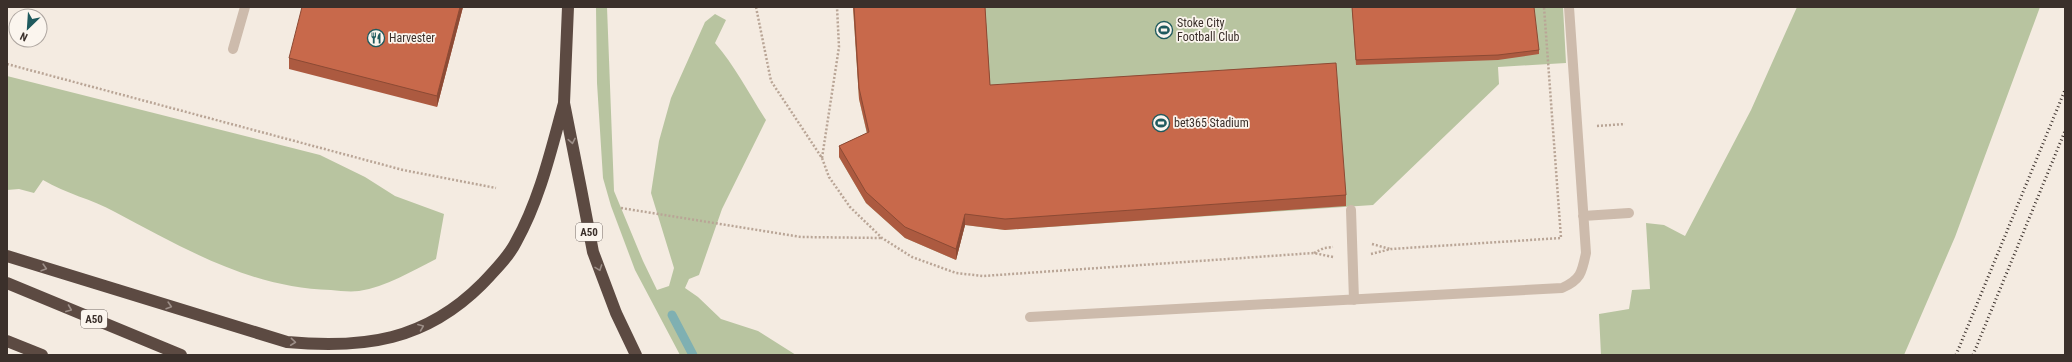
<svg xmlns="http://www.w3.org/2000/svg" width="2072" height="362" viewBox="0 0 2072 362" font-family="'Roboto Condensed',sans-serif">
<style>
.green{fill:#b8c4a0}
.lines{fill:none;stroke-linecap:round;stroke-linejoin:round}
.stream{stroke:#7fb0b2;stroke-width:9}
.path{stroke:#b9a596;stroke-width:2.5;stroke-dasharray:2 2;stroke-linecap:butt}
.minor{stroke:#cdbbac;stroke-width:10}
.highway{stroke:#5c4a42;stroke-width:12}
.rail{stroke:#3b302b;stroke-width:3;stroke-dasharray:1 3;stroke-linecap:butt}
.wall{fill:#ac5a40}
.shaded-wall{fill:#8c4a34}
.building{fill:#c8694b;stroke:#8c4a34}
.oneway{stroke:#9c8e87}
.labels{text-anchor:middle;stroke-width:3.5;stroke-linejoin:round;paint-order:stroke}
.shield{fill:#fbf5ee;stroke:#756b66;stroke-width:1}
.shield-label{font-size:11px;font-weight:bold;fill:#3b302b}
.poi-label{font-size:12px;fill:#3b302b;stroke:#fbf5ee;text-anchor:start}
</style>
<rect width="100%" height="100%" fill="#f4ebe1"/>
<!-- green -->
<path class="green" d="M596,7H607L614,191L643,261L657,290L669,286L674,268L651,193L659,141L671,98L705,22L715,14L726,20L715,43C735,66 749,94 766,120L722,209L699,275L689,279L685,288L698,297L721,319L758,331L796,355H680L635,270L611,206L603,178L597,83Z
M853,7H1563L1566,63L1498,67L1499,84L1373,205L1005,230L965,225L956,260L905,238L866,203L839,157L869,143L859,99Z
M1797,7H2040L1955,237L1904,355H1601L1599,314L1629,309L1632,290L1650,289L1646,223L1664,225L1685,236L1751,110Z
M7,76L320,155L365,177L395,196L444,214L436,259C412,271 386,287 359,291C350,292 340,291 331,290C251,288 185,249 115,212C92,199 66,194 43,180L34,193L19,189L7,190Z"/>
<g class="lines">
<!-- stream -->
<path class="stream" d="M672,315L693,355"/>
<!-- path -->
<path class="path" d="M756,7L771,81L822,158L829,177L850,207L882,238L912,257L956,273L983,276L1314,253L1333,257
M7,64L403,170L496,188
M1597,126L1625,124
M822,158L839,47L837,7
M621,208L801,237L882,238
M1372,244L1390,249
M1314,253L1324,248L1333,247
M1371,254L1391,249L1561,238L1544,7"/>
<!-- minor -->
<path class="minor" d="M233,49L245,7
M1351,210L1354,300
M1583,216L1629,213
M1030,317L1562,288C1581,280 1582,272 1586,253L1569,7"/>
<!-- highway -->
<path class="highway" d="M568,7L564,103L581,189L593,252L616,313L636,355
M7,256L287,342C364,349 425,341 482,284C494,271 508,258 516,242C540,199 551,150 564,103
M7,283L181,355
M7,341L42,355"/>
<!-- rail -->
<path class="rail" d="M1956,355L2065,90
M1973,355L2065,131"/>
</g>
<!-- wall -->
<path class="wall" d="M463,7L437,107L289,69V58Z
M853,7H985L990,85L1346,195V206L1005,230L965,225L956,260L905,238L866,203L839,157V146L867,133L859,99Z
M1352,7L1539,50V54L1498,60L1356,65Z"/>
<!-- shaded-wall -->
<path class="shaded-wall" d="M460,7H463L437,107V96Z
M965,214V225L956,260V249Z"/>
<!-- building -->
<path class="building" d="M302,7H460L437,96L289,58Z
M854,7H985L990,85L1336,63L1346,195L1005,219L965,214L956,249L905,227L866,192L839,146L869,132L859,88Z
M1352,7H1534L1539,50L1498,55L1356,60Z"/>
<!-- one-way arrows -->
<defs><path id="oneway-chevron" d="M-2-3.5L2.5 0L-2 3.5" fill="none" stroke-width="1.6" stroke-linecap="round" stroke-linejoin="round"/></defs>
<g class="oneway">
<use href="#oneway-chevron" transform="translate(572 141) rotate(79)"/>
<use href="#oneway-chevron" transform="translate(44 268) rotate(17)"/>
<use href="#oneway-chevron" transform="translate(599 268) rotate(70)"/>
<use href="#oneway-chevron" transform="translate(169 306) rotate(17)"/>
<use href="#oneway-chevron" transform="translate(69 309) rotate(22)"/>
<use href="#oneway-chevron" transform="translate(421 327) rotate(-22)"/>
<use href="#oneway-chevron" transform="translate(293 342) rotate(6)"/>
</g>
<!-- icons -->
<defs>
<g id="stadium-ring" transform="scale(0.9)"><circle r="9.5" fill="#fbf5ee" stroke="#1f5a5e" stroke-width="1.5"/><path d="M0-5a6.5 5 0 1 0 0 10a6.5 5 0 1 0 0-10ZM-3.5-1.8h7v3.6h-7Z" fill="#1f5a5e"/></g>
<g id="restaurant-ring" transform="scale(0.9)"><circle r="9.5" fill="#fbf5ee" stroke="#1f5a5e" stroke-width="1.5"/><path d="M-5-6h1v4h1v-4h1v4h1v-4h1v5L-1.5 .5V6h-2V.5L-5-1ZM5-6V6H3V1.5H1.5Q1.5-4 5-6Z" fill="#1f5a5e"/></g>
</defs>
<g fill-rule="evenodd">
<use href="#stadium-ring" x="1164" y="30"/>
<use href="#restaurant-ring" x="376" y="38"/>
<use href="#stadium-ring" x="1161" y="123"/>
</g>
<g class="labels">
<!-- shield labels -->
<g class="shield">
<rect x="576" y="223" width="26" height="18" rx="3"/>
<rect x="81" y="310" width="26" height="18" rx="3"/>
</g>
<g class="shield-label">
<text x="589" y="236">A50</text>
<text x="94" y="323">A50</text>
</g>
<!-- poi labels -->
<g class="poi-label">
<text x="1177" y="27">Stoke City<tspan x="1177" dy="14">Football Club</tspan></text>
<text x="389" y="42">Harvester</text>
<text x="1174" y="127">bet365 Stadium</text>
</g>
</g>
<!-- border -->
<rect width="2072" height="362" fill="none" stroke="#3b302b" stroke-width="16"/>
<!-- north arrow -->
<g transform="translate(28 28) rotate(205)"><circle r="19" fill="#fbf5ee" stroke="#aea6a0"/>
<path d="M0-3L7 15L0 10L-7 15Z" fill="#1f5a5e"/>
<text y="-6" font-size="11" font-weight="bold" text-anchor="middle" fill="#3b302b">N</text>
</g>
</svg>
